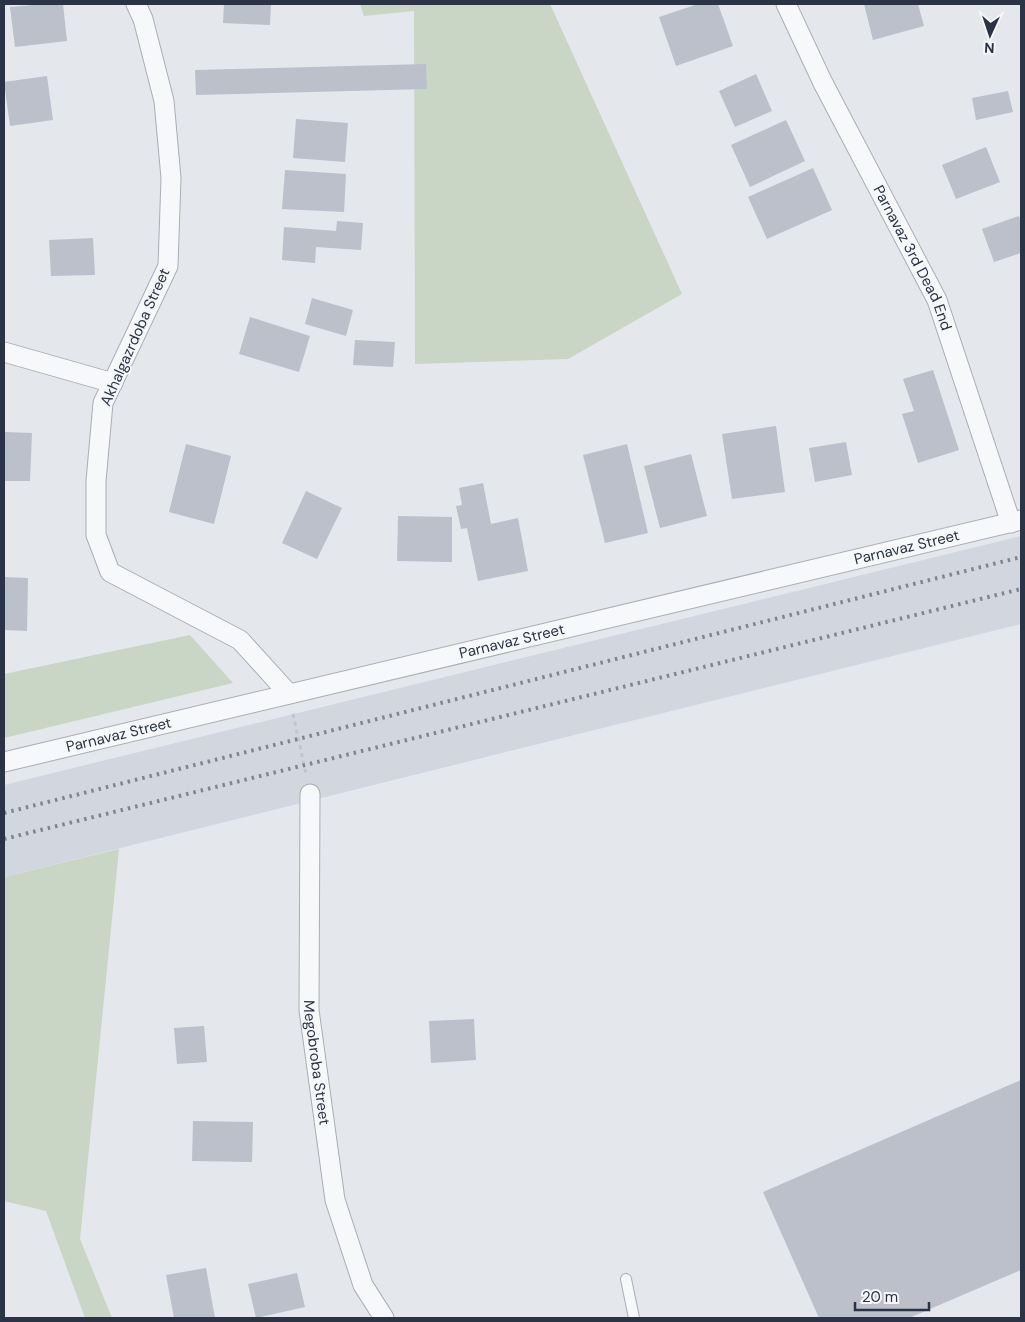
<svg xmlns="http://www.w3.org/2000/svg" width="1025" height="1322" viewBox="0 0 1025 1322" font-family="'DM Sans',sans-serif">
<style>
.built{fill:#d2d6de}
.green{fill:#c9d6c5}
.building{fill:#bbc0ca}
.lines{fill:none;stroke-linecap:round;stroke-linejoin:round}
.lane-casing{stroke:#a9aeb7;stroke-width:12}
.street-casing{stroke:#a9aeb7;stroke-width:21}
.path{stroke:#c2c5cb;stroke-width:3;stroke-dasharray:4 4;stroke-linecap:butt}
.lane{stroke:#f7f8fa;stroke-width:10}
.street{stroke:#f7f8fa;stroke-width:19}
.rail{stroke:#7d8696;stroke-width:4;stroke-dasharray:2.5 5;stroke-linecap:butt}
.labels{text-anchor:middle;stroke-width:4;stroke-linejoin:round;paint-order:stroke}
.street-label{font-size:15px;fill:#2b3445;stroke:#f4f6f9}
</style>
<rect width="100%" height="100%" fill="#e4e7ec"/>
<!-- built -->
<path class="built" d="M1021,536V624L4,877V785Z"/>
<!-- green -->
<path class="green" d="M360,4H550L682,294L568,359L415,364L414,11L364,16Z
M190,635L233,683L4,738V674Z
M119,849L80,1239L112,1318H85L46,1211L4,1201V877Z"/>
<!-- building -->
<path class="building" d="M44,4H63L67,41L15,47L10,7Z
M224,4H271L270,25L223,23Z
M698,4H718L733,46L676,66L659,17Z
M864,4H918L924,26L873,40Z
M426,64L427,89L196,95L195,70Z
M756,74L772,111L735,127L719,91Z
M47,76L53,120L10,126L4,82Z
M1008,91L1013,112L976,120L972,98Z
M296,119L348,123L345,162L293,158Z
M786,120L805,161L750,187L731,145Z
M986,147L1000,182L956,199L942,165Z
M813,168L832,210L767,239L748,197Z
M285,170L346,174L344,212L282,209Z
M1019,216L1021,223V253L994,262L982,229Z
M337,221L363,223L361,250L316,247L315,263L282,260L284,227L336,231Z
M93,238L95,275L51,276L49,240Z
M312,298L353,310L346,336L305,324Z
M250,317L310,336L299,372L239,354Z
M355,340L395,342L393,367L353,365Z
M933,370L959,450L918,463L902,414L914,411L903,379Z
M776,426L785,492L732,499L722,434Z
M4,432L32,433L30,481H4Z
M846,442L852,475L815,482L809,448Z
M186,444L231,456L214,524L169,512Z
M627,444L648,533L605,543L583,455Z
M691,454L707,516L660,528L644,466Z
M483,483L491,524L518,518L528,571L478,581L467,528L461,529L456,506L462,505L459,488Z
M306,491L342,508L317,559L282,543Z
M398,516L452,517V562L397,561Z
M4,577L28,578L27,631L4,630Z
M474,1019L476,1060L431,1063L429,1021Z
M204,1026L207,1062L177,1064L174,1028Z
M1021,1080V1270L909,1318H819L763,1192Z
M193,1121L253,1122L252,1162L192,1161Z
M206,1268L215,1318H174L166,1275Z
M297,1273L305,1307L256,1318L248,1284Z"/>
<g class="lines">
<!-- lane casing -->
<g class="lane-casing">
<path id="lane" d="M626,1279L634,1318"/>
</g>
<!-- street casing -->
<g class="street-casing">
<g id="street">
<path d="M136,4L143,19L164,101L171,178L168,266L103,403L96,481V535L110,572L240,640L289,694"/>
<path id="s1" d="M786,4L823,83L937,300L1011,523"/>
<path d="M4,352L113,383"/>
<path id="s2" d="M4,762L1021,520"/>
<path id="s3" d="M310,794L309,1010L335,1200L363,1285L384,1318"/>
</g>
</g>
<!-- path -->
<path class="path" d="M293,714L306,774"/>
<!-- lane -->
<use href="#lane" class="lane"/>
<!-- street -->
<use href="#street" class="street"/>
<!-- rail -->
<path class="rail" d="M4,813L1021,557
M4,839L1021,589"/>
</g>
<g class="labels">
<!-- street labels -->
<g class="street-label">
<text dy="5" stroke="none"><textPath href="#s1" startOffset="284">Parnavaz 3rd Dead End</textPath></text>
<text transform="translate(135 337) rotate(-66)" y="5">Akhalgazrdoba Street</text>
<text dy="5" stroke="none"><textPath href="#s2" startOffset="928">Parnavaz Street</textPath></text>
<text dy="5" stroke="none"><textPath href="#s2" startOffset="522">Parnavaz Street</textPath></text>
<text dy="5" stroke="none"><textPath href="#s2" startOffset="118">Parnavaz Street</textPath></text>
<text dy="5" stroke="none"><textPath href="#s3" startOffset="269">Megobroba Street</textPath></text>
</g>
</g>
<!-- border -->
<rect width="1025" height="1322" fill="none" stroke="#2b3445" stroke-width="10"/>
<!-- north arrow -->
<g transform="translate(990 35) rotate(183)" stroke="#f4f6f9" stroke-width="4" paint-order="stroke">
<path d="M0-4L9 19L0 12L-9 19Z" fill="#2b3445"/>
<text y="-8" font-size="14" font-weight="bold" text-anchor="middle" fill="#2b3445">N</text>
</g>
<!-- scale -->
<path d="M855 1302v8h74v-8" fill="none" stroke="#2b3445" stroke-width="2.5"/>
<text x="862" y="1302" font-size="15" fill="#2b3445" stroke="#f4f6f9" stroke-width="4" paint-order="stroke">20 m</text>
</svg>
